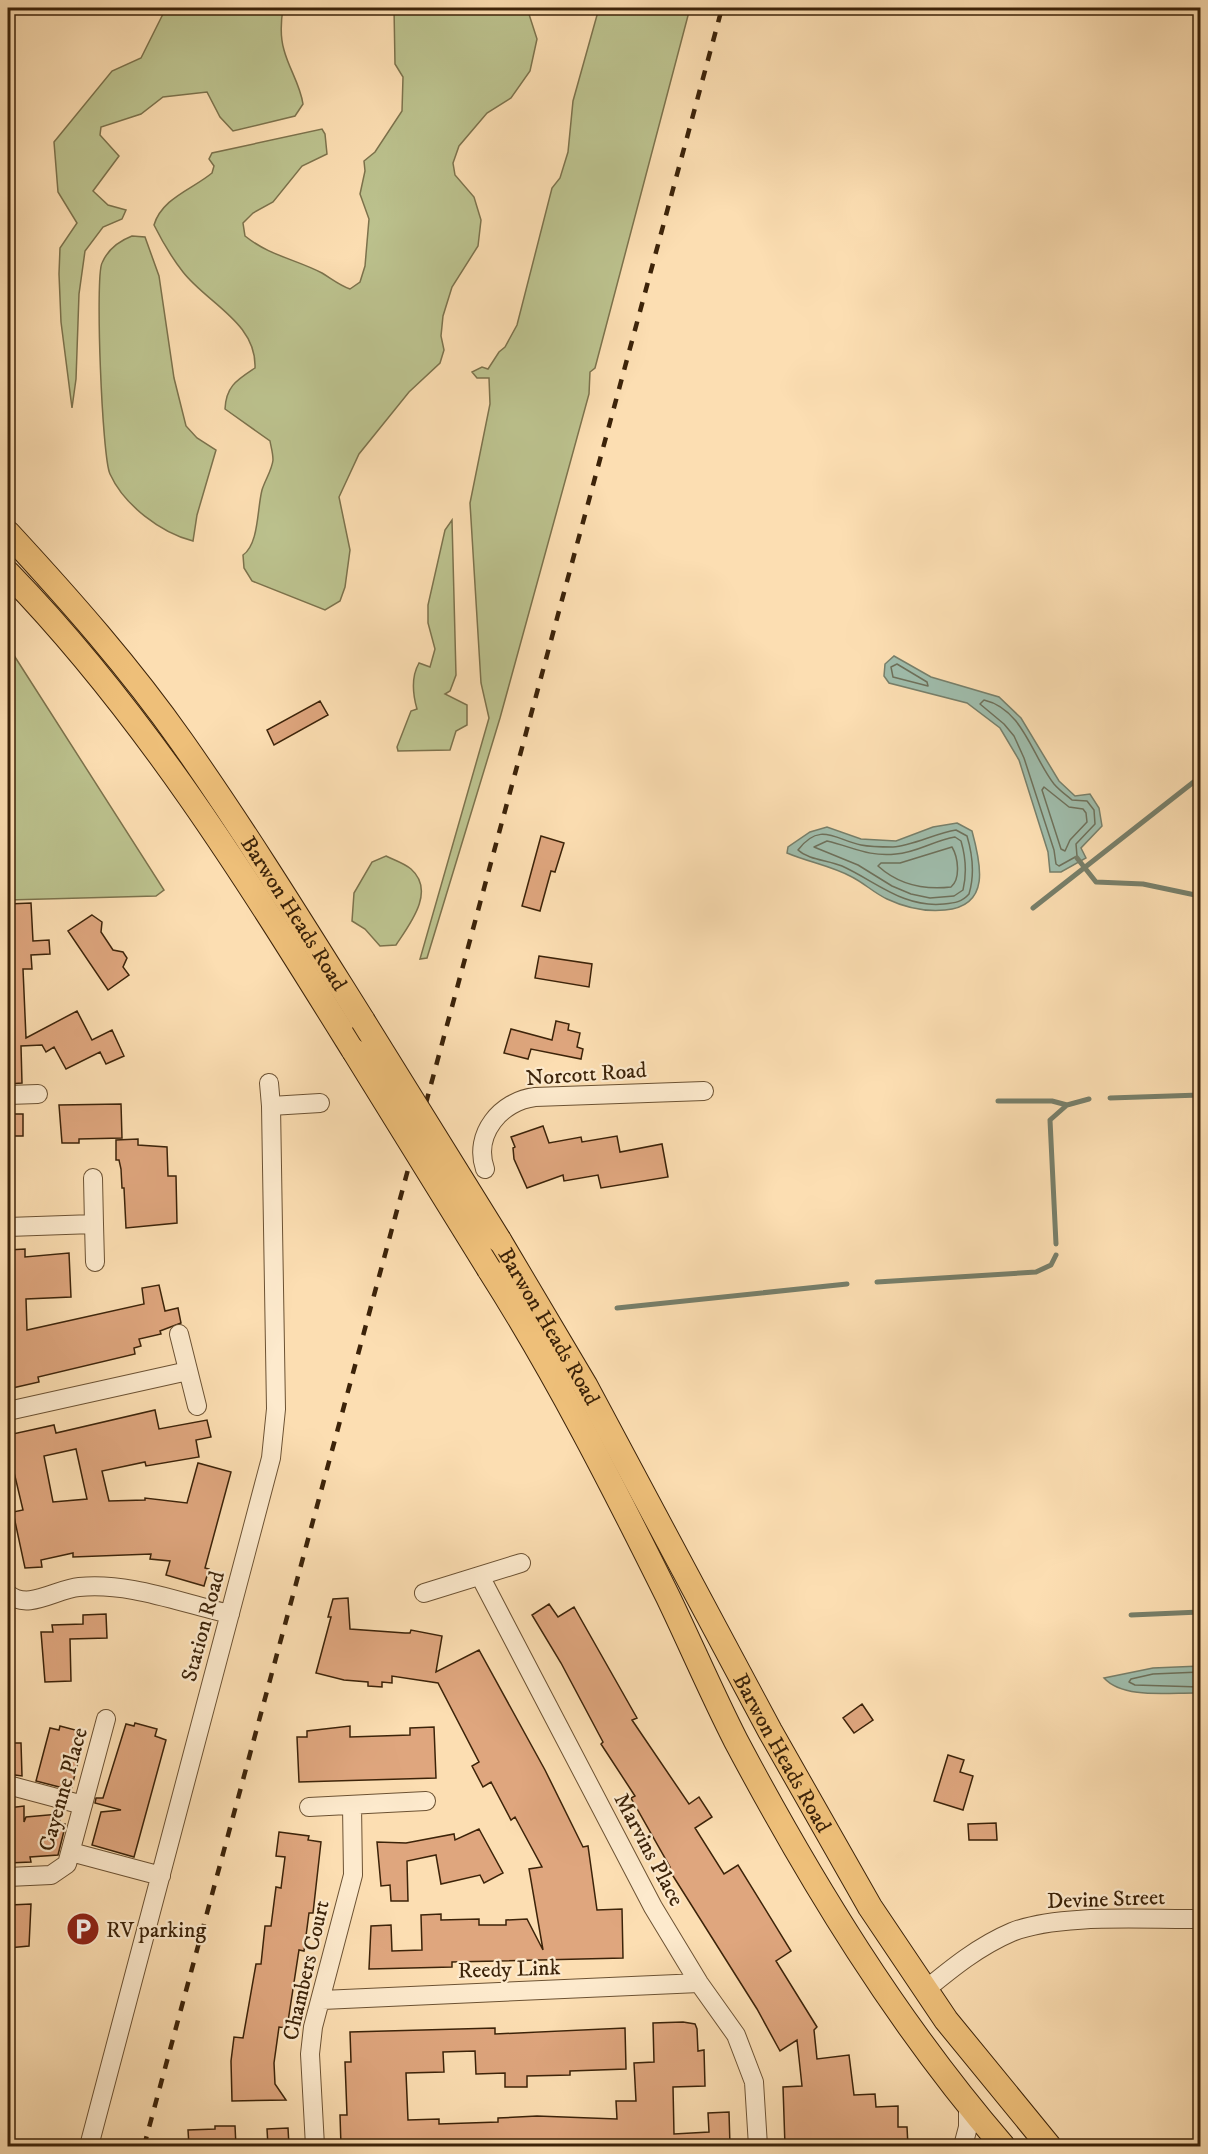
<svg xmlns="http://www.w3.org/2000/svg" width="1208" height="2154" viewBox="0 0 1208 2154" font-family="'IM FELL DW Pica',serif">
<style>
.green{fill:#bcc28e;stroke:#7c724c;stroke-width:1.5}
.water{fill:#9fbcab;stroke:#777f6a;stroke-width:1.5}
.lines{fill:none;stroke-linecap:round;stroke-linejoin:round}
.shore{stroke:#6e705a;stroke-width:1.5}
.stream{stroke:#777f6a;stroke-width:5}
.building{fill:#dfa67e;stroke:#3c2309;stroke-width:1.5;fill-rule:evenodd}
.minor-casing{stroke:#6c5233;stroke-width:20}
.major-casing{stroke:#3c2309;stroke-width:26}
.minor{stroke:#fdeacd;stroke-width:18}
.major{stroke:#eebf79;stroke-width:24}
.rail{stroke:#3c2309;stroke-width:4.5;stroke-dasharray:10 10;stroke-linecap:butt}
.major-bridge-casing{stroke:#3c2309;stroke-width:26;stroke-linecap:butt}
.major-bridge{stroke:#eebf79;stroke-width:24}
.labels{text-anchor:middle;stroke-width:4.5;stroke-linejoin:round;paint-order:stroke}
.street-label{font-size:22px;fill:#3c2309;stroke:#fdeacd}
.poi-label{font-size:22px;fill:#3c2309;stroke:#fdeacd;text-anchor:start}
</style>
<rect width="100%" height="100%" fill="#fcdeb2"/>
<filter id="stains"><feTurbulence type="fractalNoise" baseFrequency=".00333" numOctaves="4"/><feColorMatrix values="0 0 0 0 .2 0 0 0 0 .09 0 0 0 0 .02 0 0 0 .5 -.17"/></filter>
<radialGradient id="worn" r=".72"><stop offset=".6" stop-color="#630" stop-opacity="0"/><stop offset="1" stop-color="#630" stop-opacity=".3"/></radialGradient>
<!-- green -->
<path class="green" d="M166,8H283C281,21 280,37 284,50C289,69 300,84 303,104L295,116L233,131L220,117L207,92L163,97L141,114L101,127L100,135L119,156L93,191L108,205L126,210L122,219L103,227L85,251L79,294L76,379L72,408L61,322L59,274L60,248L77,223L58,192L54,142L112,71L141,58Z
M394,8H527L537,39L530,71L511,98L487,113L459,146L453,163L455,175L474,197L481,220L478,246L452,287L443,316L441,336L444,350L440,363L409,392L359,454L339,497L350,550L345,587L340,601L325,610L252,581L244,568L243,555C259,544 257,509 262,490C265,480 272,470 273,460C273,453 271,447 270,441L225,409C226,386 237,380 255,368C257,323 207,303 183,272C172,258 162,241 154,225C162,198 193,189 212,173L214,166L209,159L212,153L322,129L325,134L327,154L302,166L273,202L253,213L243,223L245,236C270,256 295,259 322,273C332,279 339,285 350,289L360,282L365,266L369,219L360,194L365,171L364,161L375,152L402,111L403,77L395,64Z
M599,8H690L595,368L590,372L589,394L500,718L427,958L420,959L489,718L481,683L470,503L490,404L489,378H477L472,372L482,367L488,369L499,352L505,347L517,325L552,188L560,178L568,152L573,101Z
M132,236L145,237L159,276L174,378L186,426L197,438L216,450L197,515L193,541C161,533 124,505 110,474C102,457 95,277 102,263C108,249 119,241 132,236Z
M452,520L456,675L450,691L445,694L467,705V725L456,731L450,750L398,751L397,747L411,711L417,709C413,695 411,677 419,663L430,667L435,649L428,623V605L445,530Z
M8,646L164,890L156,896L8,900Z
M386,856C394,860 404,863 411,869C436,891 410,924 396,945L380,946L365,929L352,921L354,893L372,862Z"/>
<!-- water -->
<path class="water" d="M894,656L931,677L999,697L1021,718L1059,781L1075,796L1090,794L1099,808L1102,826L1081,848L1086,858L1061,872H1050L1048,852L1019,760L1000,728L967,703L889,683L884,676L885,664Z
M957,823L972,831C981,864 991,906 945,910C924,912 906,908 887,899C874,893 864,883 852,877C832,866 808,862 787,853L788,847L810,832L827,827L861,839L896,841L933,827Z
M1200,1666V1693C1172,1692 1124,1700 1104,1678L1153,1668Z"/>
<g class="lines">
<!-- shore -->
<path class="shore" d="M897,664L927,682L928,686L893,677L891,667Z
M984,700C1023,709 1032,756 1054,784C1059,790 1066,795 1072,800L1087,801L1094,810L1095,824L1076,844L1077,856L1059,866L1056,864L1054,850L1024,758L1014,736L1004,724L980,704Z
M1044,787L1069,807L1083,809L1086,813L1087,822L1070,840L1065,851L1061,849L1042,790Z
M956,830L967,836C973,856 975,874 969,894C962,902 955,903 944,904C903,908 877,882 842,866C828,860 809,860 798,850C820,821 836,840 861,845C871,847 883,847 893,847C912,846 936,833 956,830Z
M955,837L961,841C966,858 967,873 963,890L954,896L930,898L911,894L892,886L858,865L814,847L827,841C853,847 868,857 896,854C916,853 935,840 955,837Z
M952,847C958,857 961,879 951,887C925,890 899,885 878,866L881,863H900Z
M1200,1672L1153,1674L1131,1679L1129,1682L1135,1685L1200,1687"/>
<!-- stream -->
<path class="stream" d="M1077,858L1096,882L1143,884L1200,896
M1033,908L1200,777
M1110,1098L1200,1095
M998,1101H1052L1067,1105
M1056,1244L1050,1120L1067,1105L1089,1099
M877,1282L1036,1272L1051,1265L1056,1255
M617,1308L847,1284
M1131,1615L1200,1612"/>
</g>
<!-- building -->
<path class="building" d="M320,701L328,715L274,745L267,730Z
M541,836L564,843L555,872L551,871L540,911L522,906Z
M31,903L33,941L49,940L50,954L31,955L32,969H23L26,1038L77,1011L92,1040L112,1030L124,1056L106,1064L100,1052L66,1069L54,1047L46,1052L42,1045L21,1046L22,1083L8,1084V904Z
M92,915L102,922L101,932L113,950L123,952L127,958L123,967L129,975L108,990L68,931Z
M539,956L592,964L589,987L535,978Z
M556,1021L569,1024L568,1030L580,1033L577,1047L583,1049L581,1059L531,1049L528,1059L504,1053L511,1029L552,1040Z
M121,1104L122,1138L79,1139V1143H62L59,1105Z
M8,1114H23V1136H8Z
M543,1126L549,1143L581,1137L582,1142L617,1136L620,1152L662,1144L668,1177L601,1188L598,1175L564,1181L563,1175L527,1188L514,1159L513,1148L515,1147L511,1137Z
M138,1139V1145L167,1147L168,1176H176L177,1223L126,1228L124,1188H122L121,1169L119,1160H116V1140Z
M25,1249V1257L69,1253L71,1297L26,1299L27,1330L144,1304L142,1288L159,1285L165,1311L178,1308L181,1323L160,1331L161,1334L139,1339L141,1346L134,1348L135,1354L38,1377L39,1382L8,1389V1250Z
M155,1410L159,1429L207,1420L211,1437L196,1440L199,1457L146,1466L145,1462L102,1471L109,1501L145,1500V1498L187,1503L198,1463L231,1472L205,1568L209,1569L204,1586L166,1575L170,1561L150,1559L151,1554L73,1557V1553L41,1560L42,1567L25,1568L13,1512L23,1510L8,1447V1435L54,1425L56,1433ZM76,1449L87,1499L53,1502L44,1456Z
M348,1598L350,1629L405,1633H410L411,1630L442,1636L436,1672L479,1650L545,1770L583,1847L588,1846L597,1910L622,1909L623,1958L452,1962V1967L369,1969L371,1926L391,1925L392,1951L422,1950L421,1915L441,1914V1920L479,1919V1925H506V1920L527,1919L543,1950L529,1869L542,1867L515,1817L511,1820L491,1782L483,1787L472,1766L479,1762L438,1683L392,1676V1683L382,1682V1687L368,1686V1682L344,1680L316,1673L331,1617H328L333,1599Z
M549,1604L558,1617L574,1607L637,1718L632,1720L689,1804L699,1797L712,1817L695,1828L724,1874L738,1865L791,1951L776,1961L817,2027L814,2030L817,2059L849,2055L854,2095L875,2094L876,2107L898,2106V2127H907L908,2146H785L783,2087L802,2086L797,2040L780,2051L757,2009L668,1868L670,1867L631,1798L635,1796L601,1744L603,1742L561,1663L532,1615Z
M106,1614L107,1638L70,1639L71,1681L45,1682L41,1632H53L52,1625L83,1624V1615Z
M862,1704L873,1720L854,1733L843,1718Z
M135,1723L157,1729L155,1736L166,1740L134,1857L92,1845L101,1812L121,1810L95,1803L96,1798H103L126,1724L134,1726Z
M60,1726L79,1731L78,1737L84,1739L71,1790L36,1781L50,1728L59,1730Z
M350,1726V1737L410,1735V1728L434,1727L436,1778L299,1782L297,1737H307V1731Z
M8,1743H21L22,1776L8,1774Z
M948,1755L964,1760L960,1772L973,1776L963,1810L934,1801Z
M24,1806V1822L26,1817L59,1814L60,1824H65V1827L58,1855L30,1857L31,1862L8,1863V1808Z
M996,1823L997,1840H969L968,1824Z
M479,1829L503,1873L484,1883L480,1875L441,1884L436,1855L407,1861L408,1901H391L390,1885L381,1886L377,1842L406,1843L454,1834L455,1840Z
M279,1832L309,1836L308,1840L321,1842L313,1913H309L304,1951L299,1950L287,2028L279,2027L274,2063L275,2084L286,2100L232,2101L231,2061L234,2037L243,2038L256,1964H261L265,1926H271L276,1887L281,1888L285,1857L276,1856Z
M31,1904L29,1946L8,1948L10,1905Z
M683,2022L695,2024L697,2029L698,2051L704,2050L705,2086L673,2087L674,2134L709,2132L708,2113L729,2112L730,2146H341L340,2115H347L345,2062H351L350,2032L495,2028V2034L625,2028L626,2069L570,2071V2075L527,2076V2087H505V2073L476,2074L475,2051L443,2052L444,2072L406,2073L408,2120L439,2119V2124L498,2122V2118L537,2116L617,2119L616,2101H636L634,2063L654,2062L653,2023Z
M215,2126H235L236,2146H189L188,2130L215,2129Z
M288,2128L289,2146H268L267,2129Z"/>
<g class="lines">
<!-- minor casing -->
<g class="minor-casing">
<path id="minor" d="M269,1083L271,1106
M8,1095L38,1094
M485,1169C473,1134 501,1101 535,1097L704,1091
M93,1178L94,1224
M8,1227L94,1224L95,1262
M179,1334L197,1406
M8,1411L188,1371
M480,1576L653,1907L699,1983L736,2035L754,2082L758,2146
M424,1593L521,1563
M8,1594C28,1611 56,1589 79,1587C130,1582 180,1603 230,1614
M8,1785L83,1805
M309,1807L426,1801
M71,1852L161,1876
M8,1877L51,1875L67,1864L106,1719
M924,1991C952,1968 979,1946 1012,1932C1059,1913 1148,1920 1200,1919
M322,2000L699,1983
M89,2146L271,1458L276,1409L271,1106L320,1103
M315,2146L310,2054L313,2027L353,1875L352,1805
M963,2146L968,2127V2106"/>
</g>
<!-- major casing -->
<g class="major-casing">
<g id="major">
<path id="s1" d="M8,533C69,599 130,668 182,742C246,833 304,927 363,1021"/>
<path d="M8,573C146,715 250,884 354,1051"/>
<path id="s2" d="M499,1240L585,1385L770,1731L870,1907L946,2020L1049,2146"/>
<path d="M489,1269C556,1374 613,1486 668,1597C691,1645 712,1694 736,1741C812,1884 897,2023 1003,2146"/>
</g>
</g>
<!-- minor -->
<use href="#minor" class="minor"/>
<!-- major -->
<use href="#major" class="major"/>
<!-- rail -->
<path class="rail" d="M144,2146L722,8"/>
<!-- major-bridge casing -->
<g class="major-bridge-casing">
<path id="major-bridge" d="M363,1021L499,1240
M354,1051L489,1269"/>
</g>
<!-- major-bridge -->
<use href="#major-bridge" class="major-bridge"/>
</g>
<!-- icons -->
<defs>
<g id="parking-disc" transform="scale(1.725)"><circle r="9.5" fill="#8f2418" stroke="#fdeacd"/><path d="M-3.5-5.5H1a3.5 3.5 0 0 1 0 7H-1V5.5H-3.5ZM-1-3.4V-.6H.8a1.4 1.4 0 0 0 0-2.8Z" fill="#fff"/></g>
</defs>
<g fill-rule="evenodd">
<use href="#parking-disc" x="83" y="1929"/>
</g>
<g class="labels">
<!-- street labels -->
<g class="street-label">
<text dy="8" stroke="none"><textPath href="#s1" startOffset="477">Barwon Heads Road</textPath></text>
<text transform="translate(586 1073) rotate(-4)" y="8">Norcott Road</text>
<text dy="8" stroke="none"><textPath href="#s2" startOffset="100">Barwon Heads Road</textPath></text>
<text transform="translate(202 1626) rotate(-75)" y="8">Station Road</text>
<text dy="8" stroke="none"><textPath href="#s2" startOffset="586">Barwon Heads Road</textPath></text>
<text transform="translate(62 1789) rotate(-74)" y="8">Cayenne Place</text>
<text transform="translate(650 1849) rotate(62)" y="8">Marvins Place</text>
<text transform="translate(1106 1898) rotate(-2)" y="8">Devine Street</text>
<text transform="translate(509 1968) rotate(-2)" y="8">Reedy Link</text>
<text transform="translate(305 1970) rotate(-77)" y="8">Chambers Court</text>
</g>
<!-- poi labels -->
<g class="poi-label">
<text x="106" y="1937">RV parking</text>
</g>
</g>
<!-- margin -->
<rect width="1208" height="2154" fill="none" stroke="#fcdeb2" stroke-width="30"/>
<rect x="9" y="9" width="1190" height="2136" fill="none" stroke="#3c2309" stroke-width="3"/>
<rect x="15" y="15" width="1178" height="2124" fill="none" stroke="#3c2309" stroke-width="1.5"/>
<rect width="100%" height="100%" filter="url(#stains)"/>
<rect width="100%" height="100%" fill="url(#worn)"/>
</svg>
